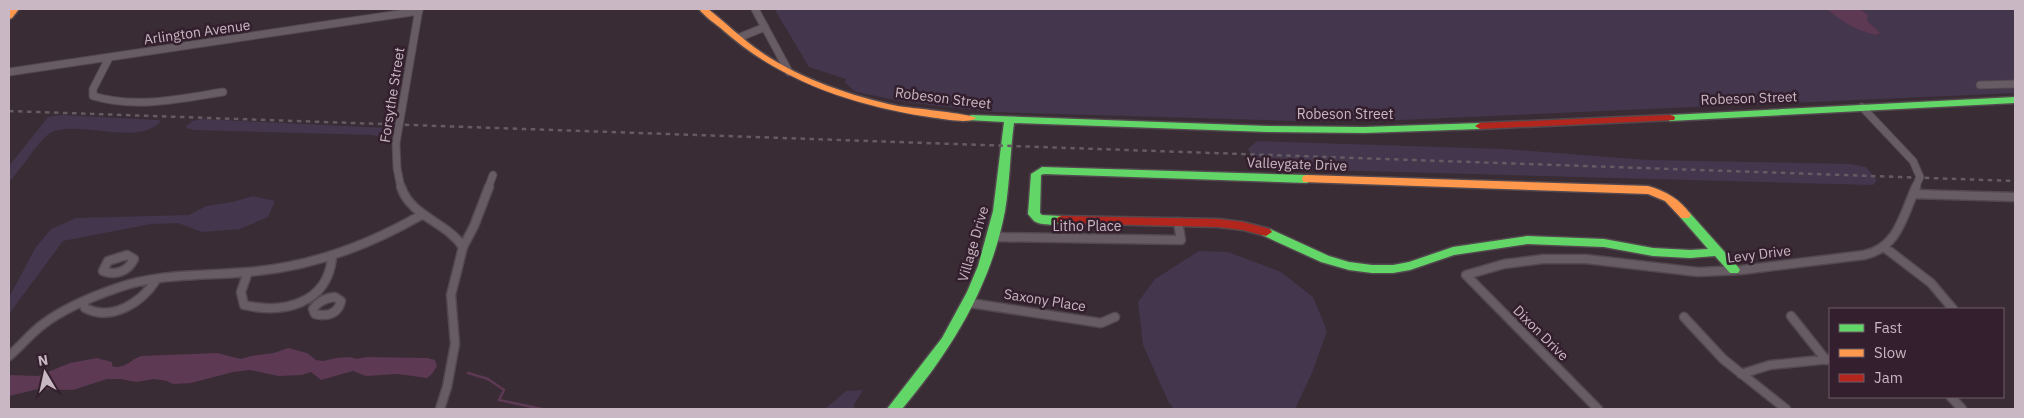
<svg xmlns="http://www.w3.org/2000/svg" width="2024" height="418" viewBox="0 0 2024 418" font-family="'IBM Plex Sans',sans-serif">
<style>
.green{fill:#43364d}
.water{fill:#5d3953}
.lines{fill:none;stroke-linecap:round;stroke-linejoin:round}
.stream{stroke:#5d3953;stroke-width:2.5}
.street-far1-casing{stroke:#52484e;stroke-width:9}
.street-casing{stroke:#52484e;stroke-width:11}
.fast-casing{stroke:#52484e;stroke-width:3}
.slow-casing{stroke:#52484e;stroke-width:3}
.jam-casing{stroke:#52484e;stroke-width:3}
.street-far1{stroke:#675c63;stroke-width:7}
.street{stroke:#675c63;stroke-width:8}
.fast{fill:#63d668;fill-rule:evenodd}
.slow{fill:#ff974d;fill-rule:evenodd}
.jam{fill:#b3261e;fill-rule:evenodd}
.rail{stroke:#655b62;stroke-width:2.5;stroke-dasharray:4.5 4.5;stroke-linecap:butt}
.labels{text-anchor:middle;stroke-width:5;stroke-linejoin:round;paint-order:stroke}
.street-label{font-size:14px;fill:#c9b7c3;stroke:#331f2d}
</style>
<rect width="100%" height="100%" fill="#392c35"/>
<!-- green -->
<path class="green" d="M764,9H2015V93L1401,120L1293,121L991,112L905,102L856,92L845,83L846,79L809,67L775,10Z
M60,115L158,120L161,121C139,147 81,120 52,132C41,137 20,171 9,182V166L48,117Z
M201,119L386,128L391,130L388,137H379L373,135L193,130L187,128L186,126L193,121Z
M1257,141L1503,149L1648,160L1850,164L1866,167L1877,180L1873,185L1289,169C1270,165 1257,167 1248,149Z
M253,196L275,201L268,217L240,229L202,232L178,223L151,224L63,241L9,314V297L36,247L51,229L76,218L189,215L206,206L232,202Z
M1199,251L1228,252L1281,272L1313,297L1327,331L1312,373L1295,409H1174L1169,403L1143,345L1138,302L1155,279Z
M863,390L854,405L855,409H825L846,391Z"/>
<!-- water -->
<path class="water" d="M1827,9H1860L1868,15L1867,21L1880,33L1877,35C1858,32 1841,21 1827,9Z
M288,348L307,353L316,360L323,361L336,358L351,357L356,359L367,357L427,358L435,360L437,366L432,374L427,378L398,374L366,376L353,371L321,380L311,372L302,375L278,376L250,370L233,372L191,383L173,384L167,381L154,379L136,382L121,379H107L73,390L38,389L9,396V375L38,376L70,363L97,358L112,362V366C124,370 130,360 141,356L217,353L241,359L251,356L274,353Z"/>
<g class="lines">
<!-- stream -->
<path class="stream" d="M468,373L488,379L504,390L499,400L542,409"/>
<!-- street-far1 casing -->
<g class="street-far1-casing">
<path id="street-far1" d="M755,9L789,72
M738,38L765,27
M109,58L93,89V96C136,109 179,99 223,92
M9,72L419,11
M1980,85L2015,84
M1862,107L1913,161L1920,177L1915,188
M401,188L397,168L396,143L419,9
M488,188L493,175"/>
</g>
<!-- street casing -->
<g class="street-casing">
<path id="street" d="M401,187C411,217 447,222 463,247
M1913,194L2015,197
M993,237L1181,240L1178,222
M1884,247L1931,283L1953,309
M127,255L134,259C128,271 116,276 103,271L108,261Z
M248,272L241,292L244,305C284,314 327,304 332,258
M335,297L341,301C338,314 327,317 315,314L313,309C318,301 325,298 335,297Z
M84,303L85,308C112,322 142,302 156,280
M970,303L1101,323L1115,317
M1791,316L1826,360
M1684,317L1723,359L1786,409
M9,356C21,346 30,334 42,325C64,308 91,297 117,288C159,273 204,276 248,272C312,267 368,246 423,214
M1741,374L1770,365L1830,359
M1951,397L1962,409
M440,409L447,387L455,344L451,295L463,247L474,226L489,187
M1598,409L1466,275L1504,264L1543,259H1586L1698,272L1742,270L1864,255C1898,248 1903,216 1916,187"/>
</g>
<!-- fast casing -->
<g class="fast-casing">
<path id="fast" d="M2015,97V103L1670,121L1665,118L1670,115Z
M971,115L1268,126L1364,127L1480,123L1485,126L1480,129L1364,133L1268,132L1014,123C1010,152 1010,182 1005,211C991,286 951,351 902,409H887L942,338L967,292L978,266L993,211L1004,122L967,120L966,118Z
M1042,167L1307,175L1312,179L1307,183L1044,174L1041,175L1040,213L1042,215L1062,216L1068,220C1062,226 1041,226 1034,221C1032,219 1030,216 1028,214L1031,174Z
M1685,211L1689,212L1738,267L1740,270L1738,273H1730L1715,256L1690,258L1653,256L1604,247L1527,244L1454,255L1410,270L1393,273H1372L1349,270L1321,262L1262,235L1260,232L1262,229H1270L1329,256L1349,262L1372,265H1393L1409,262L1453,247L1527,236L1604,239L1653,248L1690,250L1708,249L1681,218L1679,215L1681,212Z"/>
</g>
<!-- slow casing -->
<g class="slow-casing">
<path id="slow" d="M10,9H19L12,18L9,19Z
M699,9H708C726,23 742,39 761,52C801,79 851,96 898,106C910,108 972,114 976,118C970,124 945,119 936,118C859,107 783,83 724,31C716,24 705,17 699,9Z
M1307,175L1648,186C1666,191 1680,199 1691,215L1689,218H1681L1665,201L1648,194L1303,182L1302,179L1303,176Z"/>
</g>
<!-- jam casing -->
<g class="jam-casing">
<path id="jam" d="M1670,115L1674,116L1675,118L1674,120L1480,129L1475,126L1480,123Z
M1062,216L1218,219L1243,222L1270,229L1272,232L1266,236L1243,230L1218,227L1058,223L1056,220L1058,217Z"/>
</g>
<!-- street-far1 -->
<use href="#street-far1" class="street-far1"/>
<!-- street -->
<use href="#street" class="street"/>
<!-- fast -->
<use href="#fast" class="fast"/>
<!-- slow -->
<use href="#slow" class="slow"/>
<!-- jam -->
<use href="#jam" class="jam"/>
<!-- rail -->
<path class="rail" d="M9,111L2015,181"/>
</g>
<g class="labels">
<!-- street labels -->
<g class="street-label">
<text transform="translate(197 32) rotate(-8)" y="5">Arlington Avenue</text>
<text transform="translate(392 95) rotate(-81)" y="5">Forsythe Street</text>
<text transform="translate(943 98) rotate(7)" y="5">Robeson Street</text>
<text transform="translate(1749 98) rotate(-2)" y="5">Robeson Street</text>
<text x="1345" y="119">Robeson Street</text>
<text transform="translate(1297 164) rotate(2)" y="5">Valleygate Drive</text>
<text x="1087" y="231">Litho Place</text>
<text transform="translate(973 244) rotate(-74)" y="5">Village Drive</text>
<text transform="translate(1759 254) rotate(-7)" y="5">Levy Drive</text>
<text transform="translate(1045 300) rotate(9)" y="5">Saxony Place</text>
<text transform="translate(1541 333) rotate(45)" y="5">Dixon Drive</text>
</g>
</g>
<!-- border -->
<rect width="2024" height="418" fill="none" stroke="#c9b7c3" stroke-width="20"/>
<!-- legend -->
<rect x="1829" y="308" width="175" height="90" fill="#331f2d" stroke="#6f5c69"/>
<rect x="1839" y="324" width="25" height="8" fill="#63d668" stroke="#6f5c69"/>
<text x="1874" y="333" font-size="15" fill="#c9b7c3">Fast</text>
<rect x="1839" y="349" width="25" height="8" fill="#ff974d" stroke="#6f5c69"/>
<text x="1874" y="358" font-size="15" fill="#c9b7c3">Slow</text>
<rect x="1839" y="374" width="25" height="8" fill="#b3261e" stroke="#6f5c69"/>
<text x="1874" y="383" font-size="15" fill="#c9b7c3">Jam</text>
<!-- north arrow -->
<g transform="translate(45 373) rotate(351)" stroke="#331f2d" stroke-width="4" paint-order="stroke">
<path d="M0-4L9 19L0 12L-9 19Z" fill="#c9b7c3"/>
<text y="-8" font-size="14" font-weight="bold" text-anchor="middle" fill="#c9b7c3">N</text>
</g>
</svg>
